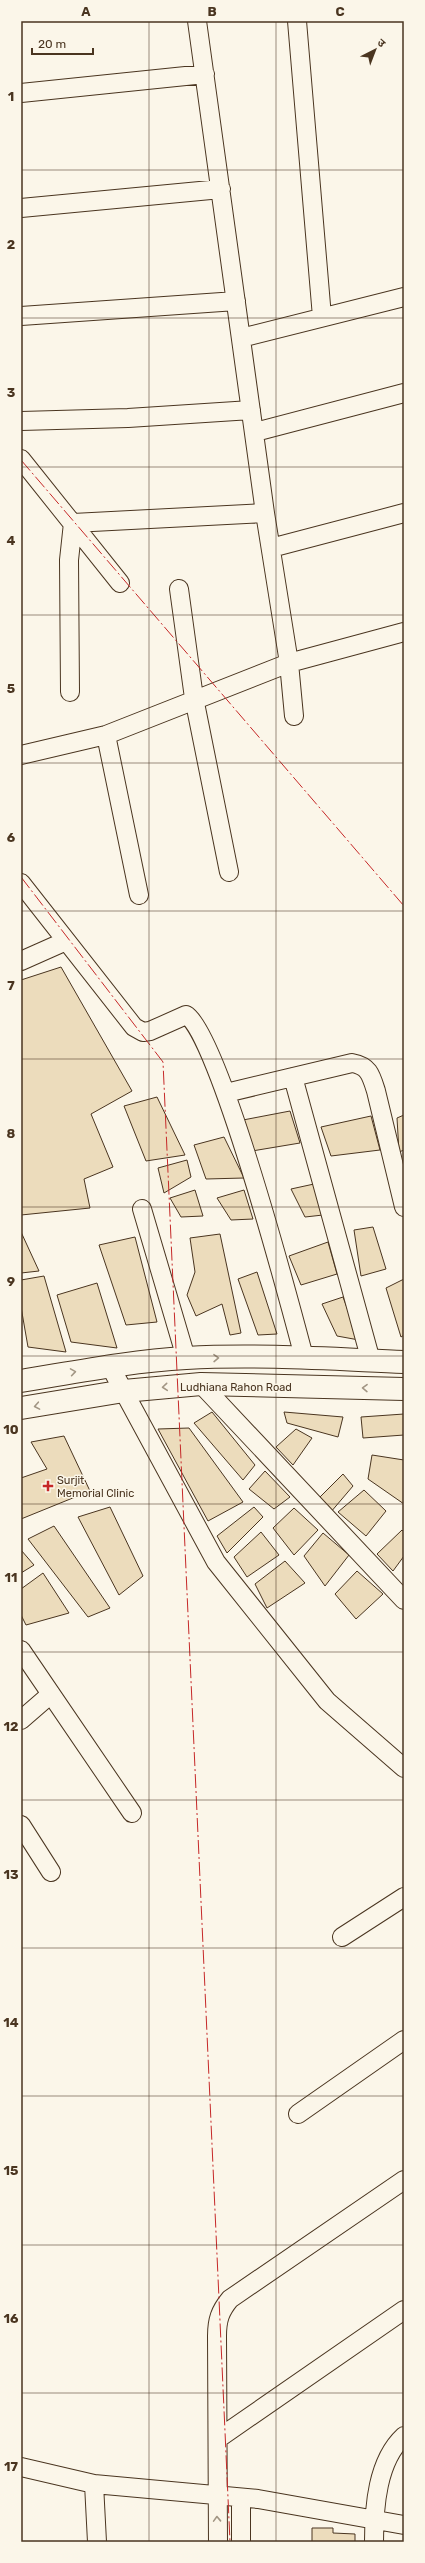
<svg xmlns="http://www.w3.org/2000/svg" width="425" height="2563" viewBox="0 0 425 2563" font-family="Rubik,'Noto Sans Devanagari',sans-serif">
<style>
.building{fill:#ecdcbc;stroke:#4a3520}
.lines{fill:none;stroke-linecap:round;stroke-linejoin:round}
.street-casing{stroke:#4a3520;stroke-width:20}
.primary-casing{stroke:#4a3520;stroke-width:24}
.street{stroke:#fbf6e9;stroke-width:18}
.primary{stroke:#fbf6e9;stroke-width:22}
.power{stroke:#c62828;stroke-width:1;stroke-dasharray:14 3 2 3;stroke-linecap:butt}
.oneway{stroke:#a29684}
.grid{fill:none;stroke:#4a3520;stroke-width:1;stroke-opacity:0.55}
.poi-dot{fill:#c62828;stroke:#fbf6e9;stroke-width:1.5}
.labels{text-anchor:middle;stroke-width:3;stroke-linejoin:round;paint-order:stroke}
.street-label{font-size:11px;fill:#4a3520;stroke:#fbf6e9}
.poi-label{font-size:11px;fill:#4a3520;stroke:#fbf6e9;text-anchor:start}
.neatline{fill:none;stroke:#4a3520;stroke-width:1.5}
.grid-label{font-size:13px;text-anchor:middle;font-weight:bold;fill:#4a3520}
</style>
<rect width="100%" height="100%" fill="#fbf6e9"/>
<!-- building -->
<path class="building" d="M61,967L132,1091L91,1114L113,1167L84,1179L90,1208L21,1215V980Z
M157,1097L185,1155L146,1161L124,1106Z
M290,1111L300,1143L252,1151L243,1120Z
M404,1115V1150L399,1152L397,1118Z
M371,1116L380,1150L331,1156L321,1127Z
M224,1137L244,1178L206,1179L194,1145Z
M187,1160L191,1177L164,1193L158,1168Z
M314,1184L323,1215L305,1217L291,1189Z
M195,1190L203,1216L181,1217L170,1198Z
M244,1190L253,1219L231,1220L217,1198Z
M373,1227L386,1269L361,1276L354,1230Z
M21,1232L39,1271L21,1273Z
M220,1234L241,1333L230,1335L222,1304L196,1316L187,1295L195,1272L190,1238Z
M135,1237L157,1322L126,1325L99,1245Z
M328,1242L337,1274L301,1285L289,1256Z
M257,1272L277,1334L258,1335L238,1279Z
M44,1276L66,1352L28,1347L21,1307V1280Z
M404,1279V1335L401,1337L386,1288Z
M97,1283L117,1348L71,1342L57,1295Z
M343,1297L359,1340L337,1336L322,1304Z
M212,1412L255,1465L243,1480L194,1423Z
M284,1412L343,1417L338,1437L287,1423Z
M404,1414V1435L363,1438L361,1417Z
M189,1428L243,1502L208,1521L158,1429Z
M296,1429L312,1438L293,1465L276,1447Z
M64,1436L90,1491L21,1519V1478L47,1469L31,1442Z
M372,1455L404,1460V1504L368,1479Z
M265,1471L290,1497L274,1509L249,1489Z
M343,1474L353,1486L330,1513L319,1498Z
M364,1490L386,1511L366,1536L338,1512Z
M110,1507L143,1576L119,1595L78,1517Z
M254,1507L263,1517L227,1553L217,1536Z
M294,1508L318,1530L294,1555L273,1528Z
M54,1526L110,1608L88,1617L28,1539Z
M402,1530L404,1532V1556L393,1571L377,1554Z
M261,1532L279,1555L247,1577L234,1557Z
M323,1533L349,1555L325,1586L304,1556Z
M21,1550L34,1565L21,1573Z
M285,1561L305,1583L267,1608L255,1584Z
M357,1571L383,1594L356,1619L335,1594Z
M43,1573L69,1613L26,1625L21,1615V1589Z
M312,2528H333V2533L355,2534V2542H312Z"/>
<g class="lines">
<!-- street casing -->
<g class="street-casing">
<path id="street" d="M197,21L265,513L289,663L294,716
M297,21L322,317
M21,93L205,74
M21,208L221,189
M21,316L236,301
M241,338L404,297
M21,421L128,418L251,410
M255,432L404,393
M21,459L120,583
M271,548L404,513
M179,589L194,698L229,872
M70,692L69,560L73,523L265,513
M106,735L139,895
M21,755L106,735L289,663L404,632
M21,883L134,1027L143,1032L150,1031L186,1015C218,1031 291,1308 304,1357
M21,961L66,941
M293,1077L371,1361
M226,1093L352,1063C369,1066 371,1075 376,1091L404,1207
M142,1209L186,1358
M110,1366L216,1562L327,1701L404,1768
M201,1384L404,1600
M21,1650L132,1813
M21,1720L51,1694
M21,1825L51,1872
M342,1937L404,1897
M298,2114L404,2040
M219,2438L404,2310
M21,2467L94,2484L258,2499L404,2525
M94,2484L97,2542
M241,2498V2542
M218,2542L217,2336C217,2320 220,2311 230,2299L404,2180
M374,2542C374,2507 377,2461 404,2436"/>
</g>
<!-- primary casing -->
<g class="primary-casing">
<path id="primary" d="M21,1381C76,1372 131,1361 186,1358C259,1354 331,1359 404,1362
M21,1408L124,1391L201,1384L404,1389"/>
</g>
<!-- street -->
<use href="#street" class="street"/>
<!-- primary -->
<use href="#primary" class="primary"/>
<!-- power -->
<path class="power" d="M21,460L404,906
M21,877L163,1062L230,2542"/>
</g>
<!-- one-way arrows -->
<defs><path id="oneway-chevron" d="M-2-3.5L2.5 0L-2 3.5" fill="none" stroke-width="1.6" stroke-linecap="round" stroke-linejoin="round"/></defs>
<g class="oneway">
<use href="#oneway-chevron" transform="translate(216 1358) rotate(-1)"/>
<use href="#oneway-chevron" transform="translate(73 1372) rotate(-9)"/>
<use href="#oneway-chevron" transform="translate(165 1387) rotate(175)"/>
<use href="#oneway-chevron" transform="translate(365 1388) rotate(-179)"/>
<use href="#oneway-chevron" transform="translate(37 1406) rotate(170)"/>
<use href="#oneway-chevron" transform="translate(217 2519) rotate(-92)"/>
</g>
<!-- grid -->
<path class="grid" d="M149,21V2542M276,21V2542M21,170H404M21,318H404M21,467H404M21,615H404M21,763H404M21,911H404M21,1059H404M21,1207H404M21,1356H404M21,1504H404M21,1652H404M21,1800H404M21,1948H404M21,2096H404M21,2245H404M21,2393H404"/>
<!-- markers -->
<path class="poi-dot" d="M46 1480h4v4h4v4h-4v4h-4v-4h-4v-4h4z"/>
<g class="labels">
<!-- street labels -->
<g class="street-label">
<text x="236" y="1391">Ludhiana Rahon Road</text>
</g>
<!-- poi labels -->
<g class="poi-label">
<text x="57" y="1484">Surjit<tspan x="57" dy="13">Memorial Clinic</tspan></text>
</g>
</g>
<!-- border -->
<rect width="425" height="2563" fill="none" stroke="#fbf6e9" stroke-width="44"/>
<!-- north arrow -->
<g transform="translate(375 50) rotate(42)" stroke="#fbf6e9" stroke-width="3" paint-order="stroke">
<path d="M0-3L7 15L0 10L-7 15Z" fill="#4a3520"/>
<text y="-6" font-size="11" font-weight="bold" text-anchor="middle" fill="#4a3520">उ</text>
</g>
<!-- scale -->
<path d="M32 48v6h61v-6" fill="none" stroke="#4a3520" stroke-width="2"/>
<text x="38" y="48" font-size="12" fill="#4a3520" stroke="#fbf6e9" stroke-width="3" paint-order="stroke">20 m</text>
<rect x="22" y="22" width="381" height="2519" class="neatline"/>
<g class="grid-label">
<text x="86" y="16">A</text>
<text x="212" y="16">B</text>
<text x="340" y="16">C</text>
<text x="11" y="101">1</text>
<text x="11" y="249">2</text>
<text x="11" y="397">3</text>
<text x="11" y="545">4</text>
<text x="11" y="693">5</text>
<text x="11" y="842">6</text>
<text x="11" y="990">7</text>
<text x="11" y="1138">8</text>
<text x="11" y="1286">9</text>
<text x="11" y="1434">10</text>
<text x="11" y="1582">11</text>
<text x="11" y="1731">12</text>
<text x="11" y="1879">13</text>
<text x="11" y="2027">14</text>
<text x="11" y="2175">15</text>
<text x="11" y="2323">16</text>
<text x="11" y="2471">17</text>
</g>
</svg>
